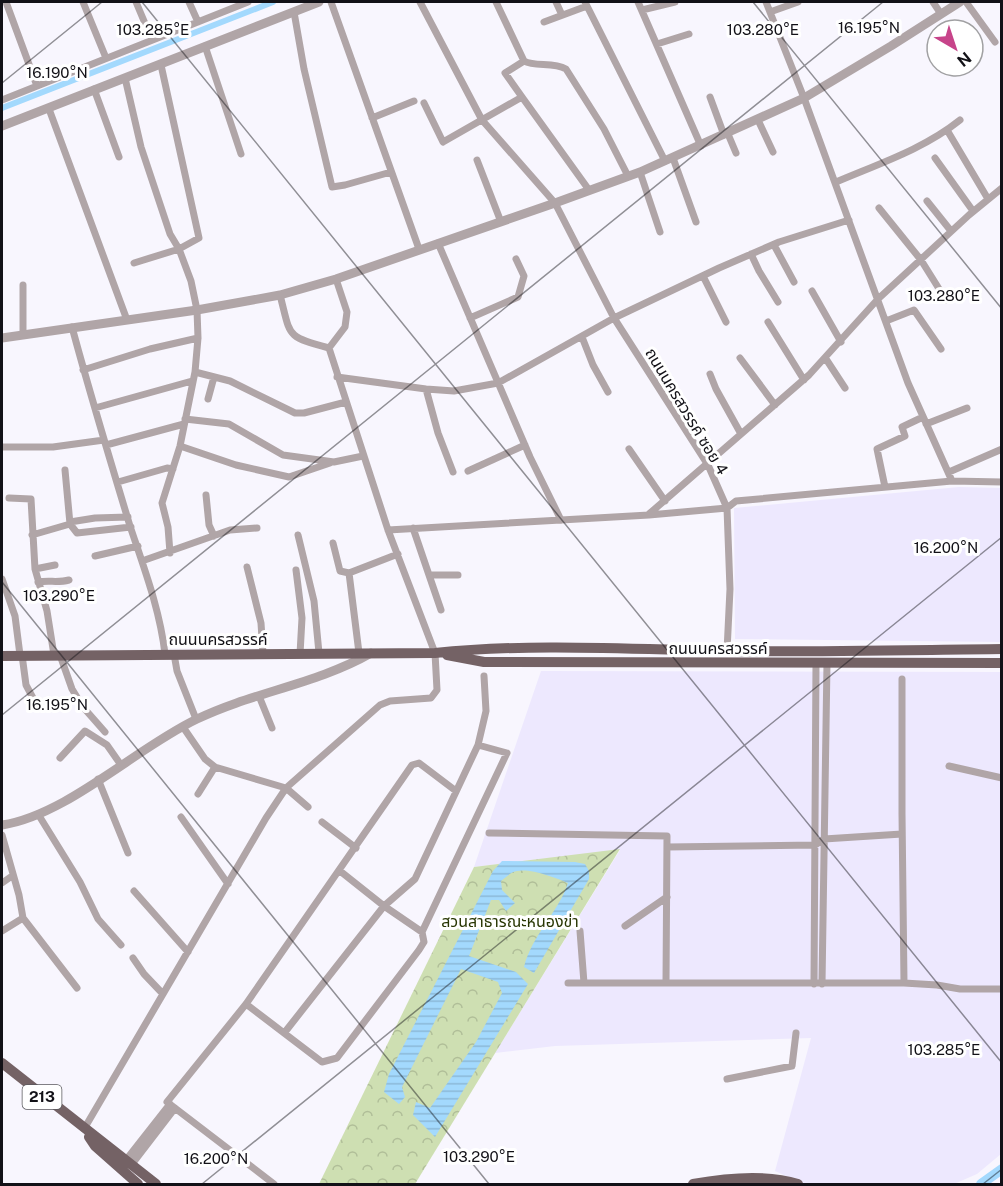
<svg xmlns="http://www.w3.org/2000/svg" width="1003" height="1186" viewBox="0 0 1003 1186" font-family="'Public Sans','Noto Sans Thai',sans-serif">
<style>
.built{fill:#ede8fe}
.park{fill:url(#park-crowns)}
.water{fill:url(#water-rules)}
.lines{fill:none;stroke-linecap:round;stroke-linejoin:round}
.canal{stroke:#a3d9fd;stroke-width:6}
.river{stroke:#a3d9fd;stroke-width:10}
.minor{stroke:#b0a5a7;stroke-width:7}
.tertiary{stroke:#b0a5a7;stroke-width:9}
.primary{stroke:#746265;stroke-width:10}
.ticks{fill:none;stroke:#121117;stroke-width:1.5;stroke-opacity:0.45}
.labels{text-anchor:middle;stroke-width:6;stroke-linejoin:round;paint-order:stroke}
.shield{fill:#fff;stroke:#59585d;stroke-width:1.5}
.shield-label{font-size:15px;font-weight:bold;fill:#121117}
.street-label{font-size:16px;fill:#121117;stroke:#fff}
.park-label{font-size:16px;fill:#283603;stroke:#fff}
.ticks-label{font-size:15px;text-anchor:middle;fill:#121117;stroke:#fff;stroke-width:6;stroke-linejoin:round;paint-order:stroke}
</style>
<defs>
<pattern id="park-crowns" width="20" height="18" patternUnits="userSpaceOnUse" patternTransform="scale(1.5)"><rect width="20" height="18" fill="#cedfb2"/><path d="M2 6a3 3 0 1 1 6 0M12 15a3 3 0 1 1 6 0" fill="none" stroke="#b0be98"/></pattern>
<pattern id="water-rules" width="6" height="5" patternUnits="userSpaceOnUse" patternTransform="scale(1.5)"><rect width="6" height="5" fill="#a3d9fd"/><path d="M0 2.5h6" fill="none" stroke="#8bb9d8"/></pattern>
</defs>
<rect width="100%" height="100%" fill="#f8f6fe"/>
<!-- built -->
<path class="built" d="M959,487L1001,488V642L735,639L734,508Z
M541,671L1001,672V1154L977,1174L954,1184H804L775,1171L811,1038L555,1046L495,1053L620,850L474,867Z"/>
<!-- park -->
<path class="park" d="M620,849L415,1184H319L474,867Z"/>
<!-- water -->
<path class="water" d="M502,861L575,862L585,864L589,871V879L534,973L524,967C532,935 558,913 568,883C557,878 530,868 517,871C511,872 506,877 501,881L502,890L515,903L506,911L499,900H491L469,956L516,972L528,984L435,1137L413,1115L416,1102L430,1108L476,1042L502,993L498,982L461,969L402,1087L405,1097L399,1104L384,1092L389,1074L493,871Z"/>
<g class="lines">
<!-- canal -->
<path class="canal" d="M2,108L273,2"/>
<!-- river -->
<path class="river" d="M981,1184L1002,1169"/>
<!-- minor -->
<path class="minor" d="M6,2L37,86
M83,2L106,58
M136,2L152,40
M189,2L198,22
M331,2L419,249
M420,2L482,120L555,203L614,318L708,465L727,508L730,589L727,651
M496,2L524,61L505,73L522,97
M556,2L562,15
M585,2L665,161
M638,2L701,146
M933,2L941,14
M966,2L995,42
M642,10L675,2
M294,12L304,69L332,187L345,185L391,172
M770,12L798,2
M544,22L587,6
M657,44L689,34
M205,46L241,154
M524,61C535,67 553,62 566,69L604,129L628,176
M125,78L141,147L170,234L179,249L191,281L197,310L198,338L195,372L180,446L162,503L168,527L170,553
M94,89L119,157
M710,97L724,135
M2,100L248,2
M424,103L443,142L522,97L589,190
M49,109L127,320
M372,118L414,101
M758,120L773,152
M947,130L988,199
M728,134L736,153
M673,158L696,222
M935,158L973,211
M477,160L501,222
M640,172L660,232
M836,182C878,164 924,149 960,120
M927,201L951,231
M879,208L921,260L946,300
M438,243L530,457L561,520
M774,245L794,282
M751,254L759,271L778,302
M134,263L179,249L199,238L161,65
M703,276L726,322
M23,285V334
M812,291L841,342
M280,295C291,337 285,336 329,348L345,327L347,312L336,279
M470,318L518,297L524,276L516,259
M886,321L914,310L941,349
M768,322L804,380
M72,327C90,394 110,460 130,526C144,568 160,610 165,654
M582,337L593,365L608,392
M740,358L775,405
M826,359L845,388
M83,370L150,349L198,338
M195,372L230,381L295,413H304L346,402
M710,374L716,389L741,434
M337,377L426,389L454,391L498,383L614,318L719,268L779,242L849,220
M426,389L438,433L453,472
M208,399L214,377
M95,408L192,381
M185,419L229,424L283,455L334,462L363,456
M926,424L967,408
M106,445L184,424
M180,446L236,465L289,477L330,463
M2,447H53L104,440
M629,449L665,501
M65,470L70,524
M468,471L525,445
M949,472L1002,449
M952,481L1002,482
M118,482L167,468L173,469
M885,487L877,449L905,436L902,427L923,417
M206,495L209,525L214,536
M9,498L31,499L35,569L47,611L54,655
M649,514L809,375L878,299L969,215L1002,188
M70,522L95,518L128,517
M413,528L429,575H458
M388,530L649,515L727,508L736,501L952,481L908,383L804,98L766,2
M32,535L70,524L77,533L131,527
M298,535L314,601L319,653
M333,543L340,571L349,573L359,653
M95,556L138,546
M142,561L230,530L257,528
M247,567L261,623L263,654
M35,569L55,565
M296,570L302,618L300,654
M349,573L398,554
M429,575L441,610
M2,579L15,616L20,655
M38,582C49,580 58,583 69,580
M174,654L177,671L196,719
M22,655L26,685L33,698
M60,655L72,689L83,707L105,732
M259,696L272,728
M183,727L205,759L215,767L286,788L308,807
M60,758L85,731L107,745L121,765
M949,766L1002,778
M98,779L128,853
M198,794L215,767
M38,814L80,882L98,919L121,945
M181,817L228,884
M322,822L356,848
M489,833L667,836L666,982
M2,835L19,895L23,918L77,988
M667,847L815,845L824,839L902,834
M2,883L12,876
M134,891L188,952
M625,926L667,897
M2,931L23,918
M580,931L584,983
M422,932L507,753L478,745
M133,958L144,974L163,994
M568,983H904L902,813V679
M904,983L937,985L960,989H1002
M814,984L816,663
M822,984L827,663
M246,1004L322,1062L337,1058L419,950L424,942L422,932L384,906L340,871
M285,1032L384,906L415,879L478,745L486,711L484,676
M727,1079L792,1066L796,1033
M84,1129L266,818L286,788L380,705L390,701L431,698L437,690L435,653L388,530L329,348
M126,1160L170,1104
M132,1164L175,1108
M274,1184L167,1102L246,1004L412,765L419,763L456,791"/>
<!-- tertiary -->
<path class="tertiary" d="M2,126L319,2
M2,338L197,310L280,295L336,279L555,203L640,172L804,98L891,46L960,2
M2,825C67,815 136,748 197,719C253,692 317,684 371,653"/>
<!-- primary -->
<path class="primary" d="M447,655L484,662L1002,663
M2,656L435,653C531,643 628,649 725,651C817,652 909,650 1002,649
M2,1063L156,1184
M89,1137L95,1146L138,1184
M693,1184C726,1178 766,1174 798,1184"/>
</g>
<!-- ticks -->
<path class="ticks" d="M142,2L1002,1063M753,2L1002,309M2,83L102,2M2,582L489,1184M2,715L883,2M202,1184L1002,537M983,1184L1002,1169"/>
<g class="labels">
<!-- shield labels -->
<rect class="shield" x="22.5" y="1085" width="39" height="24" rx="4.5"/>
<g class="shield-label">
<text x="42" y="1102">213</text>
</g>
<!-- street labels -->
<g class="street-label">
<text transform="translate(687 411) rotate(59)" y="6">ถนนนครสวรรค์ ซอย 4</text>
<text x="218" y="645">ถนนนครสวรรค์</text>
<text x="718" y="654">ถนนนครสวรรค์</text>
</g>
<!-- park labels -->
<g class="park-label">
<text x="510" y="927">สวนสาธารณะหนองข่า</text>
</g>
</g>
<g class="ticks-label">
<text x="869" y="33">16.195°N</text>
<text x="153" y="35">103.285°E</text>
<text x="763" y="35">103.280°E</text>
<text x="57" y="78">16.190°N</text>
<text x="944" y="301">103.280°E</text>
<text x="946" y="553">16.200°N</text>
<text x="59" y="601">103.290°E</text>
<text x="57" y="710">16.195°N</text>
<text x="944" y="1055">103.285°E</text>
<text x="479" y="1162">103.290°E</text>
<text x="216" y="1164">16.200°N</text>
</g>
<!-- border -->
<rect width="1003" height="1186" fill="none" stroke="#121117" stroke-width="6"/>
<!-- north arrow -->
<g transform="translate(955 48) rotate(141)"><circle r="28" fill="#ffffff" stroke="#a0a0a2" stroke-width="1.5"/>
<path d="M0-4.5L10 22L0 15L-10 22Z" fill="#c7448a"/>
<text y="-9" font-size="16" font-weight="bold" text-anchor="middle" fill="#121117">N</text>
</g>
</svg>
